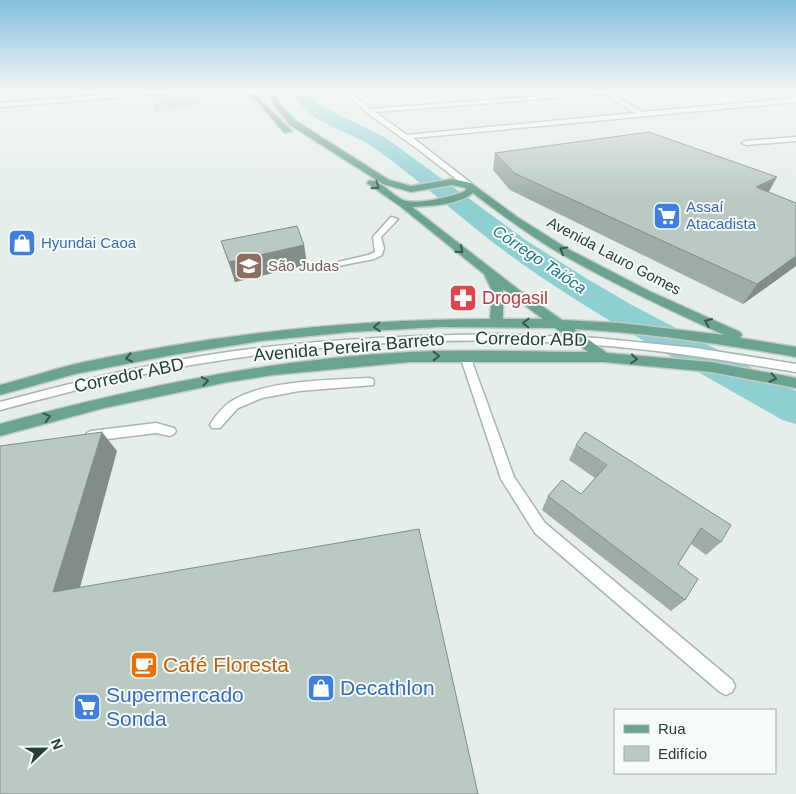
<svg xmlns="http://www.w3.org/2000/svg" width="796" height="794" viewBox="0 0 796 794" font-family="Helvetica,sans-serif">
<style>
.green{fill:#bedfc3}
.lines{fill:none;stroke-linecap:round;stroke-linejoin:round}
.river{fill:#8ecfd2;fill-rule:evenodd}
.lane-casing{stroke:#a7b6af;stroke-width:3}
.street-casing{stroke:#a7b6af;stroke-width:3}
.secondary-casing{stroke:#a3baaf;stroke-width:3}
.primary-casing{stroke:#c2cac6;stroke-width:3}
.lane{fill:#fff;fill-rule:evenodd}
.street{fill:#fff;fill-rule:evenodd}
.secondary{fill:#fff;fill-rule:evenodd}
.primary{fill:#6aa38e;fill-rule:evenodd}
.wall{fill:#a0ada7}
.shaded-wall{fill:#828d88}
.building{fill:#bac9c2;stroke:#828d88}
.oneway{stroke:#36594b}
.labels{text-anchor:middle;stroke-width:4;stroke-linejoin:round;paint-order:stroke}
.far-shop-label{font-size:15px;fill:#366cbe;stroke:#f6faf8;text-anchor:start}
.far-street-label{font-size:15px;fill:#244035;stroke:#f6faf8}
.far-education-label{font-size:15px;fill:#785e54;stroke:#f6faf8;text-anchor:start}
.far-water-label{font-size:16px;font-style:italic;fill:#1d787d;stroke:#f6faf8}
.health-label{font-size:18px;fill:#be3a42;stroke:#f6faf8;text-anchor:start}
.street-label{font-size:18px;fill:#244035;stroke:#f6faf8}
.near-food-label{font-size:21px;fill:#c56008;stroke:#f6faf8;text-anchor:start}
.near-shop-label{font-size:21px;fill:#366cbe;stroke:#f6faf8;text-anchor:start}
</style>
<rect width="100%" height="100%" fill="#e5eee9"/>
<!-- green -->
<path class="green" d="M512,90H592L518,95Z
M197,91L202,105L155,112L153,96Z"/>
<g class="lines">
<!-- river -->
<path class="river" d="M292,90H308L311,98L318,104L386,138L527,241L589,280L632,305L796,391V424L782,420C690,366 593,316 507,253C461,219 420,180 373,147C347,129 304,123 292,90Z"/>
<!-- lane casing -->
<g class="lane-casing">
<path id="lane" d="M391,217L398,219L381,237L384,248L382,255L374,259L338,266V262L368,255L375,252L373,237Z
M496,334L596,338L696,348L796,364V372C729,361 663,350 596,345C463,335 328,342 197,364C130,375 65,393 0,410V402C65,385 130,368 196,357C296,340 395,336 496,334Z
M465,352L470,356L514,477L545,523L732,680L735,686L732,692L726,695L720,692L535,533L501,479L460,356Z
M369,378L373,379L374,382L373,385L299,391L262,398L238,408L220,428H212L210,425C214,417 223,407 230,402C263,380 330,380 369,378Z
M156,423L174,428L176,431L174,434L170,436L156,433L91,441L87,439L85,436L87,433L91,431Z"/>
</g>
<!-- street casing -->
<g class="street-casing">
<path id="street" d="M343,90H349L370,109L617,90H640L637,92L612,94L643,112L796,98V102L413,138L471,183V187L468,188L419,150L366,112ZM604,94L635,113L407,135L375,112Z
M796,137V141L746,145L742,143L746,141Z"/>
</g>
<!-- secondary casing -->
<g class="secondary-casing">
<path id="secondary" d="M167,90H190L187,92L0,107V103Z"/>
</g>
<!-- primary casing -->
<g class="primary-casing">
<path id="primary" d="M216,90L246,92L244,90H250L292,131L285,133C274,123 262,103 252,97C241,92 226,96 216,90Z
M268,90H274L280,104L296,121L389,180L411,186L452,179L471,183L517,217L568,249L649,291L740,332L742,335L740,338L796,347V357C722,344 649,333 574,329L607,353L711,362L796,378V388L711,372L604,362H410L273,375L228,382L104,408L0,436V424C135,388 270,359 410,352C469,349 529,352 588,352L555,328L440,327L350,332L260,341L172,355L75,374L0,395V385C28,378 56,368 84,362C218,334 353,319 490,319L492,291L484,274L400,206L367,183L368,181C382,179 393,198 406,201C421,204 451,197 465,191L466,188L452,185L411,192L383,184L290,125L274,105ZM473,193C502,215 530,236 561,254C614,284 669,310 724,335L620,323L562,320L519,290L412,207C431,206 458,205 473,193ZM503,289L543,319H503Z"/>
</g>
<!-- lane -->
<use href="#lane" class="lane"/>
<!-- street -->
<use href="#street" class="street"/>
<!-- secondary -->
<use href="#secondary" class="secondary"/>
<!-- primary -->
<use href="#primary" class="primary"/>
</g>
<!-- wall -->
<path class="wall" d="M495,153L777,177L768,192L796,266L743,304L510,190L493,170Z
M221,241L304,245L307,265L235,282Z
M576,445L721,542L706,555L691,544L678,564L685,600L671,611L542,510L548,496L581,494L595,478L569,460Z"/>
<!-- shaded-wall -->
<path class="shaded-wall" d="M777,177L767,195L756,187Z
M304,245L307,265L235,282L229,262Z
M796,256V266L743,304L757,284Z
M102,432L117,451L75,606L53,592Z"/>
<!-- building -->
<path class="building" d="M649,132L777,177L756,187L796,203V256L757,284L514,173L495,153Z
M297,226L304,245L229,262L221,241Z
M102,432L53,592L419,529L478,794H0V446Z
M585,432L731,525L721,542L701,528L678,564L698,579L685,600L548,496L562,480L581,494L607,465L576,445Z"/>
<!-- one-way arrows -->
<defs><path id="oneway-chevron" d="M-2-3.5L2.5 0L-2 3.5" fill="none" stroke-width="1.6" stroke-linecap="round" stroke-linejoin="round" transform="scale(1.25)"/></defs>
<g class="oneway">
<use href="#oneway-chevron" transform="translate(376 186) rotate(34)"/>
<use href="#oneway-chevron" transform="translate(460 250) rotate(40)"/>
<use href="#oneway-chevron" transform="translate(563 250) rotate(-150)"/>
<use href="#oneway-chevron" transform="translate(708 322) rotate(-155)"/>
<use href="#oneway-chevron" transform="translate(526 323) rotate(-179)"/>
<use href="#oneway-chevron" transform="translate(377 327) rotate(176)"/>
<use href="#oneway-chevron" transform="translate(436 356)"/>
<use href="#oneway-chevron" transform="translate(129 358) rotate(168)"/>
<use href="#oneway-chevron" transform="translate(634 359) rotate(5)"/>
<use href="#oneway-chevron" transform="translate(773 378) rotate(12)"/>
<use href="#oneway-chevron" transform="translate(205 381) rotate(-10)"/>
<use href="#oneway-chevron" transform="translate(47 417) rotate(-15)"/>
</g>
<!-- sky -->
<linearGradient id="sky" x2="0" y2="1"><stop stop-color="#84bfdf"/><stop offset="0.45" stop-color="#f3f7f5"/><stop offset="1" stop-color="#f3f7f5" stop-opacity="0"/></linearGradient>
<rect width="796" height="201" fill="url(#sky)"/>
<!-- icons -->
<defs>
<g id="supermarket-square" transform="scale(1.4375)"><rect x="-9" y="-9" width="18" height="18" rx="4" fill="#3f7fe0" stroke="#f6faf8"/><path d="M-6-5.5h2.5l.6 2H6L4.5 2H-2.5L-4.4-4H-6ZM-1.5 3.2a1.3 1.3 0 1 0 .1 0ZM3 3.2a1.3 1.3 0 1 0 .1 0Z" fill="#fff"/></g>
<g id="shop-square" transform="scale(1.4375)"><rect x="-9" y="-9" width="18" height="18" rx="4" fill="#3f7fe0" stroke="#f6faf8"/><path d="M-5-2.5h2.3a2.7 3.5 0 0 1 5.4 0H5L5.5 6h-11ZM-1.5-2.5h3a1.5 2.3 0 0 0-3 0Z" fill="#fff"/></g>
<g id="university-square" transform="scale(1.4375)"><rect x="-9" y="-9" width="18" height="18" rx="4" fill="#8d6e63" stroke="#f6faf8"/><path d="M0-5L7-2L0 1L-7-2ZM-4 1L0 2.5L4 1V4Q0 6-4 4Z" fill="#fff"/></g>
<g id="pharmacy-square" transform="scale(1.4375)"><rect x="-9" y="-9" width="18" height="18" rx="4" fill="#e0444e" stroke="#f6faf8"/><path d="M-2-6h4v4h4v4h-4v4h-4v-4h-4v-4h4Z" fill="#fff"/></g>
<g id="cafe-square" transform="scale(1.4375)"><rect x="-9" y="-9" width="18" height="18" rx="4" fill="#e8710a" stroke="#f6faf8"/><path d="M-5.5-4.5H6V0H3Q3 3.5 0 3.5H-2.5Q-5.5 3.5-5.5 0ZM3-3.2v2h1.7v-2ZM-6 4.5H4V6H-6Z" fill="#fff"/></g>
</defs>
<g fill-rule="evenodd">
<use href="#supermarket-square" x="667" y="216"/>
<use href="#shop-square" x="22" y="243"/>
<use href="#university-square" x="249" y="266"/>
<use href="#pharmacy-square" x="463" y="298"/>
<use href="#cafe-square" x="144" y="665"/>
<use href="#shop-square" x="321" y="688"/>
<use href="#supermarket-square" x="87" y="707"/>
</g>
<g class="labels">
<!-- far-shop labels -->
<g class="far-shop-label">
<text x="686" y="212">Assaí<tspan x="686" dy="17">Atacadista</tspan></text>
<text x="41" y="248">Hyundai Caoa</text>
</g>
<!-- far-street labels -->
<g class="far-street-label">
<text transform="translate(614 256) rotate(28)" y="5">Avenida Lauro Gomes</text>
</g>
<!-- far-education labels -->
<g class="far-education-label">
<text x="268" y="271">São Judas</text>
</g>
<!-- far-water labels -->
<g class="far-water-label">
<text transform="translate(540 259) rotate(34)" y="6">Córrego Taióca</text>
</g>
<!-- health labels -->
<g class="health-label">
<text x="482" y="304">Drogasil</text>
</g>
<!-- street labels -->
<g class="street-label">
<text transform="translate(531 339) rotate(1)" y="6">Corredor ABD</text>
<text transform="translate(349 347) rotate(-5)" y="6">Avenida Pereira Barreto</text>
<text transform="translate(129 375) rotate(-12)" y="6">Corredor ABD</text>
</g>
<!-- near-food labels -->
<g class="near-food-label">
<text x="163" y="672">Café Floresta</text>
</g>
<!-- near-shop labels -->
<g class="near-shop-label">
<text x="340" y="695">Decathlon</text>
<text x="106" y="702">Supermercado<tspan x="106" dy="24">Sonda</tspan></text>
</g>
</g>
<!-- legend -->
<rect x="614" y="709" width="162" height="65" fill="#f6faf8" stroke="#a2b0aa"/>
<rect x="624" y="725" width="25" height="8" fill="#6aa38e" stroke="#a2b0aa"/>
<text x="658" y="734" font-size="15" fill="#244035">Rua</text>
<rect x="624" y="746" width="25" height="15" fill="#bac9c2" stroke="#a2b0aa"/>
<text x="658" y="759" font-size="15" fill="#244035">Edifício</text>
<!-- north arrow -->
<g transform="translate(45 749) rotate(68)" stroke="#f6faf8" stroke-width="4" paint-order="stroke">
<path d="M0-4L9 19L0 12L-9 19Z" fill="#244035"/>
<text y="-8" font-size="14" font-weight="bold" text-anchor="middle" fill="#244035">N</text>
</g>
</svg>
